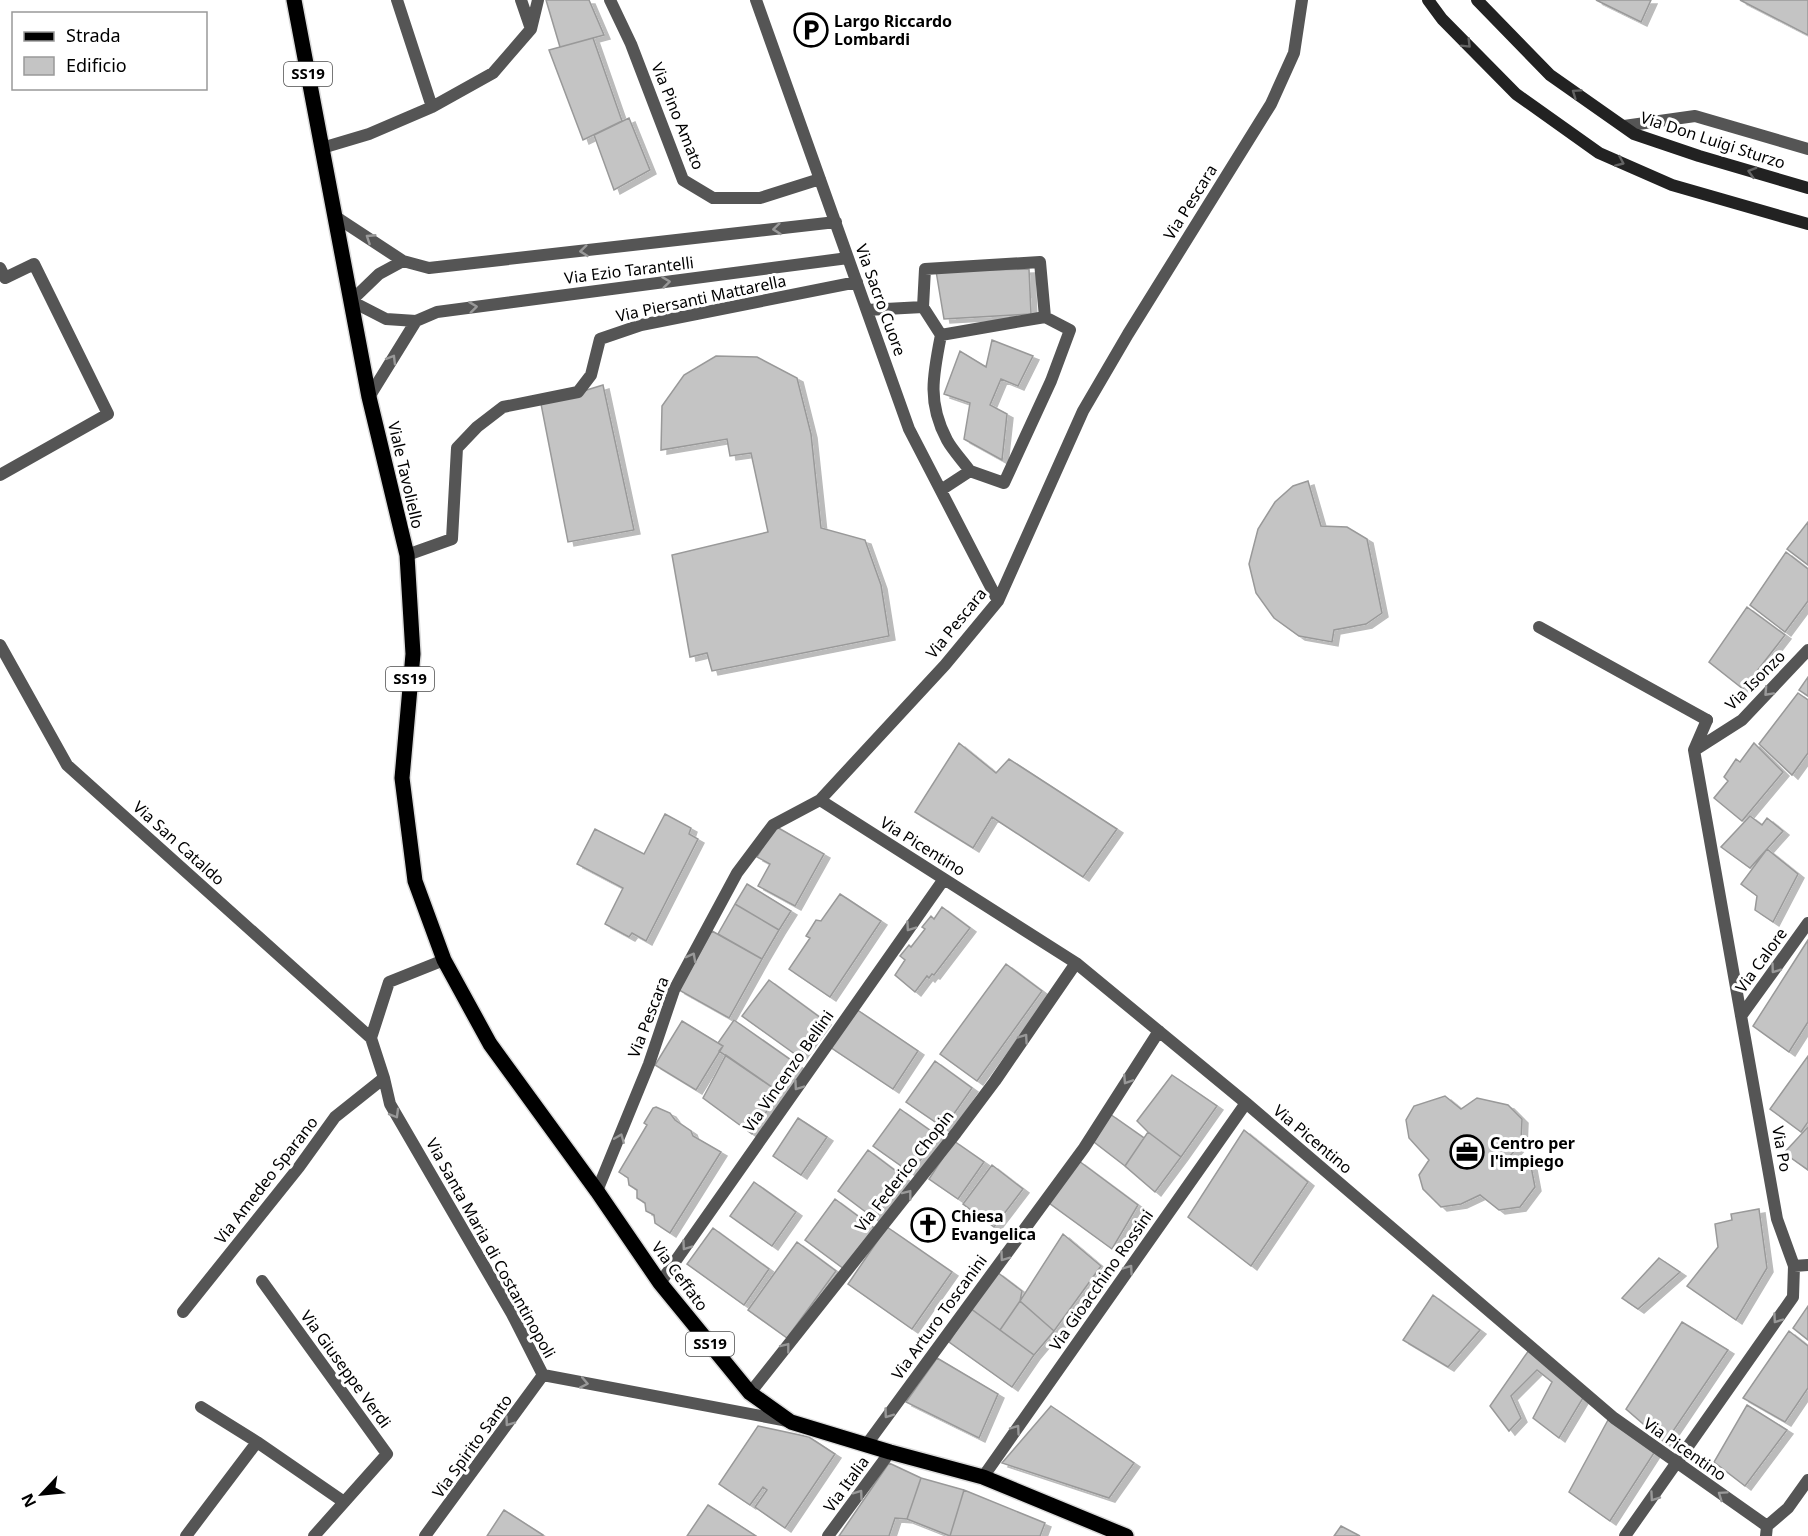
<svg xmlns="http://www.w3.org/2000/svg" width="1808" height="1536" viewBox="0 0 1808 1536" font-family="'Noto Sans',sans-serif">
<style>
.building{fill:#c4c4c4;stroke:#999;stroke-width:1.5;filter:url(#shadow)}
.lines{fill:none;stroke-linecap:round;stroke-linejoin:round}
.primary-casing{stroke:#dbdbdb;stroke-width:18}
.lane{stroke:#555;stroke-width:12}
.street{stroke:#555;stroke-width:12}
.secondary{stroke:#222;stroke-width:12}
.primary{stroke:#000;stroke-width:15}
.oneway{stroke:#646464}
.oneway2{stroke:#999}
.labels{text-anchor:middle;stroke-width:6;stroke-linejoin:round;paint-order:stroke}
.shield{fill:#fff;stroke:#4c4c4c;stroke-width:1.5}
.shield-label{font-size:15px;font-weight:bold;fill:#000}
.poi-label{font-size:16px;font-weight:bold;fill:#000;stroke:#fff;text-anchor:start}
.street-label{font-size:16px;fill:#000;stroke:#fff}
</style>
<defs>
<filter id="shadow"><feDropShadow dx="6" dy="4" stdDeviation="0" flood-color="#0004"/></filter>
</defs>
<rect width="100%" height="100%" fill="#fff"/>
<!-- building -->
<path class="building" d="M546,0H589L604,35L560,47Z
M1596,0H1651L1641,22Z
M1740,0H1808V35Z
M593,38L622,121L583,140L549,50Z
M629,118L650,170L614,190L594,135Z
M1029,269L1031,314L944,319L936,271Z
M992,340L1033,356L1018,386L1001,379L990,405L1007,414L1002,460L964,439L970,403L944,394L960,351L986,367Z
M716,356L757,357L797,378L811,434L821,528L865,540L881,585L889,636L712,671L707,653L690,657L672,555L768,532L751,453L730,456L727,439L661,450L662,406L684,375Z
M603,385L634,530L568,542L541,404Z
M1308,481L1321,526L1347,527L1367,539L1382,613L1366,624L1334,630L1332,642L1299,636L1274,618L1256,593L1249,564L1258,529L1275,502L1293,486Z
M1808,522V565L1787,549Z
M1786,552L1808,569V601L1785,632L1750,605Z
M1747,607L1785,635L1743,689L1709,662Z
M1808,677V696L1799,690Z
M1798,693L1808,700V753L1792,775L1759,744Z
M959,743L996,773L1009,759L1117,829L1083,877L992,817L973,848L915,812Z
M1754,743L1783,772L1742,821L1714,798L1728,781L1724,777L1736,759L1740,762Z
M665,814L691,828L689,834L698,839L646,941L632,933L629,937L605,924L623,888L577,864L595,829L644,854Z
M1750,816L1762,825L1767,818L1783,831L1750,868L1721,847Z
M775,826L824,854L795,906L758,886L770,864L757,857Z
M1767,849L1798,874L1773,922L1755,910L1757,896L1741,884Z
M747,884L791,911L779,930L735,904Z
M840,894L881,921L830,997L789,969L810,938L806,936L816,920L821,921Z
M735,904L779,930L762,959L718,934Z
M942,907L970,928L934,975L932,974L929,978L927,976L915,992L895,975L905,960L900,956L909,945L911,947L925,929L922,927L931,916L934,919Z
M712,931L762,959L729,1018L679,990Z
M1808,940V1022L1789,1052L1753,1026Z
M1006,964L1042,991L977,1081L940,1054Z
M769,980L825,1021L799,1057L742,1016Z
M856,1009L918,1051L893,1089L830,1047Z
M734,1020L798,1065L779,1092L719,1051L723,1046L718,1043Z
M682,1021L723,1046L696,1090L655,1065Z
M726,1055L779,1092L752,1134L703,1098Z
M1808,1056V1122L1801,1132L1770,1109Z
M935,1061L972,1088L944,1128L906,1102Z
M1172,1075L1217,1106L1181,1157L1148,1132L1137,1121Z
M1445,1096L1461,1109L1477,1098L1508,1105L1522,1119L1521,1144L1510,1156L1531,1166L1535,1187L1520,1207L1499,1210L1480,1195L1461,1204L1441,1207L1423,1189L1419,1175L1429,1160L1409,1138L1406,1120L1414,1106Z
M656,1107L670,1113L675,1120L691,1131L693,1136L721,1152L670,1233L655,1223L654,1215L646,1211L645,1203L637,1198V1190L629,1185L628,1178L619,1172L647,1125L644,1123L653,1108Z
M900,1109L938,1136L911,1173L873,1146Z
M1110,1114L1144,1138L1125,1166L1094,1142Z
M798,1118L827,1137L801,1175L773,1156Z
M1808,1127V1170L1784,1153Z
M1244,1130L1308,1182L1251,1266L1188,1217Z
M1148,1132L1181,1157L1155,1192L1125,1166Z
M954,1141L984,1162L958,1199L929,1179Z
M868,1150L905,1178L875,1219L838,1191Z
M1079,1161L1138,1205L1112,1249L1049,1203Z
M992,1165L1023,1189L994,1227L963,1204Z
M754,1182L796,1212L772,1246L730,1216Z
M835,1199L874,1228L844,1269L805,1240Z
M1759,1209L1767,1268L1736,1320L1687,1286L1718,1247L1715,1224L1732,1220L1731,1214Z
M887,1227L952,1272L912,1329L848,1284Z
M713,1228L769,1269L744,1305L687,1264Z
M1063,1234L1101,1266L1054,1331L1020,1301Z
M797,1242L836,1271L787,1338L748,1310Z
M1659,1258L1680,1272L1638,1309L1622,1298Z
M997,1272L1022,1291L1020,1301L1000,1330L970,1308Z
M1433,1295L1480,1330L1448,1367L1403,1340Z
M1020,1301L1054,1331L1034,1355L1000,1330Z
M1808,1306V1340L1793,1328Z
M970,1308L1034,1355L1012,1387L949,1342Z
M1682,1322L1728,1350L1665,1443L1626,1409Z
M1789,1331L1808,1346V1388L1785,1422L1743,1398Z
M1529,1350L1583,1398L1559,1438L1533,1418L1552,1382L1537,1370L1511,1396L1521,1418L1509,1431L1490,1406Z
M937,1358L998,1394L979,1438L906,1402Z
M1747,1405L1787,1430L1745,1486L1714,1462Z
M1051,1406L1134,1463L1109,1498L1002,1463Z
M1608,1420L1654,1453L1610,1521L1569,1492Z
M758,1426L809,1437L835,1454L785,1528L755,1507L767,1490L763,1487L750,1505L719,1484Z
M889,1463L921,1478L907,1519L895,1518L889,1536H839Z
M921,1478L964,1490L950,1536L907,1519Z
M964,1490L1045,1523L1040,1536H950Z
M708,1505L756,1536H687Z
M504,1510L543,1535V1536H487Z
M1341,1526L1360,1536H1334Z"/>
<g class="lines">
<!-- primary casing -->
<g class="primary-casing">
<path id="primary" d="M294,0L369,397L407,555L413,654L402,778L415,881L444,960L490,1044L597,1191L660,1283L750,1393L791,1422L890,1452L983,1477L1126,1536"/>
</g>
<!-- lane -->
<path class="lane" d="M1539,627L1707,720"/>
<!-- street -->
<path class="street" d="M397,0L432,107
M521,0L531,29
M610,0L631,44L683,180L713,198H760L820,179
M756,0L909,429L998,601
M1624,126L1695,116L1808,149
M322,148L369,134L432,107L493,73L531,29L538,0
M336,217L403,261L429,268L836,222
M403,261L379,274L351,301L386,319L416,321L437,312L848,258
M0,268L5,278L34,264L108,414L0,475
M867,310L923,307
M941,335L1045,317
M369,397L416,321
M941,490L970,471L1004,483L1051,381L1070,330L1045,317L1040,262L925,269L923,307L941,335C933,375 927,403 947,440C953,451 963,461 970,471
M407,555L452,539L457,448L477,427L503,407L578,392L591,375L600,339L641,325L857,282
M0,645L67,765L371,1038
M1695,750L1742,720L1808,650
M820,800L1076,963L1246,1103L1614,1418L1767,1526
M1741,1016L1808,923
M371,1038L384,1078L390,1104L512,1314L543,1375L788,1421
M371,1038L389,982L444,960
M597,1191L649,1064L674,990L737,873L773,825L820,800L945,665L998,601L1083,411L1128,334L1271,104L1294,53L1302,0
M1794,1266L1808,1265
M262,1281L387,1454L314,1536
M660,1283L944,879
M183,1312L299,1167L335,1117L384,1078
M750,1393L956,1133L995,1081L1076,963
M201,1407L257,1442L344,1502
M867,1444L1084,1148L1159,1031
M983,1477L1246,1103
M186,1536L257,1442
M425,1536L543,1375
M828,1536L890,1452
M1625,1536L1793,1297L1794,1266L1777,1219L1694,750L1707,720
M1766,1536L1767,1526L1788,1508L1808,1480"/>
<!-- secondary -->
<path class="secondary" d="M1428,0L1442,19L1516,94L1599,153L1672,185L1808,224
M1477,0L1550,75L1634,134L1699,156L1808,188"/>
<!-- primary -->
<use href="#primary" class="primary"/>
</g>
<!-- one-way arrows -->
<defs><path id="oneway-chevron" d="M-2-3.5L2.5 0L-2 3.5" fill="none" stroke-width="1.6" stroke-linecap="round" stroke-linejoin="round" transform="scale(1.5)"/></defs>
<g class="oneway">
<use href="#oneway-chevron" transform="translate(1467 44) rotate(45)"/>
<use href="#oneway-chevron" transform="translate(1576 93) rotate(-145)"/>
<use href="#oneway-chevron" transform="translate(1620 162) rotate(24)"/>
<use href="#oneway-chevron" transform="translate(1752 172) rotate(-164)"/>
</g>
<g class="oneway2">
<use href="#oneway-chevron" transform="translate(777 229) rotate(174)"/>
<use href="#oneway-chevron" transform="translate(370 238) rotate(-147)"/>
<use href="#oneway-chevron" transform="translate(584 251) rotate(174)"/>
<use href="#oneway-chevron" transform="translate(666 282) rotate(-7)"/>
<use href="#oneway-chevron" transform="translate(473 307) rotate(-7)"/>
<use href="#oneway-chevron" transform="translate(392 359) rotate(-59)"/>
<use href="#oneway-chevron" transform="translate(1768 692) rotate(133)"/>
<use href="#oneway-chevron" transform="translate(910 927) rotate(125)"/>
<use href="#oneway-chevron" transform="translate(692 957) rotate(-62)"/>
<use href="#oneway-chevron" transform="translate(1775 969) rotate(126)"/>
<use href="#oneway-chevron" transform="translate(1024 1038) rotate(-55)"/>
<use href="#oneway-chevron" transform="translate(1127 1080) rotate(123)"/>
<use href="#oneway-chevron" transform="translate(798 1086) rotate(125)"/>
<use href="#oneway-chevron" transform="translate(395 1114) rotate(60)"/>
<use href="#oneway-chevron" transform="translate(620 1138) rotate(-68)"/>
<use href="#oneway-chevron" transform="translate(908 1194) rotate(-52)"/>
<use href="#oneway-chevron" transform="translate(686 1246) rotate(125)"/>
<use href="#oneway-chevron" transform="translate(1004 1257) rotate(126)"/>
<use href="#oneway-chevron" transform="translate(1129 1269) rotate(-55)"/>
<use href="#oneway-chevron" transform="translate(1777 1319) rotate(125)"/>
<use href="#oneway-chevron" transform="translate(786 1347) rotate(-52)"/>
<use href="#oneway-chevron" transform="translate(584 1383) rotate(11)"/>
<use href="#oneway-chevron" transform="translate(888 1414) rotate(126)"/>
<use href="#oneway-chevron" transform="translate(509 1422) rotate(126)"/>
<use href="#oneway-chevron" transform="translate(1016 1429) rotate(-55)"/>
<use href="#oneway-chevron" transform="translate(859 1494) rotate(-54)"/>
<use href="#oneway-chevron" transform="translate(1722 1495) rotate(-145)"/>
<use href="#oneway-chevron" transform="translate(1654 1497) rotate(125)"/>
</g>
<!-- icons -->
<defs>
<g id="parking-ring" transform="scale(1.725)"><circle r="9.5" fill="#fff" stroke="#000" stroke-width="1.5"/><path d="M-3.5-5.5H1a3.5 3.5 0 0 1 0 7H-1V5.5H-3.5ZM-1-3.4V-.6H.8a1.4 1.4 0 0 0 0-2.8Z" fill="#000"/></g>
<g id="office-ring" transform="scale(1.725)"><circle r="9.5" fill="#fff" stroke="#000" stroke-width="1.5"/><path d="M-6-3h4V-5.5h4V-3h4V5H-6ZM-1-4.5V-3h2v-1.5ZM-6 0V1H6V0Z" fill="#000"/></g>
<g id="church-ring" transform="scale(1.725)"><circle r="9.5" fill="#fff" stroke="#000" stroke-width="1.5"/><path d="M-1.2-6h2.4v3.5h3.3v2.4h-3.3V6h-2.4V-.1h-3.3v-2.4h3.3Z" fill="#000"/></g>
</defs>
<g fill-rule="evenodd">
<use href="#parking-ring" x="811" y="30"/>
<use href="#office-ring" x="1467" y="1152"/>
<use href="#church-ring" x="928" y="1225"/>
</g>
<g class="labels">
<!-- shield labels -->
<g class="shield">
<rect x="284" y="62" width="48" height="24" rx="4.5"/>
<rect x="386" y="667" width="48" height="24" rx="4.5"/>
<rect x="686" y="1332" width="48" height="24" rx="4.5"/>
</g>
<g class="shield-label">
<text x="308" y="79">SS19</text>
<text x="410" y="684">SS19</text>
<text x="710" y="1349">SS19</text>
</g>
<!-- poi labels -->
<g class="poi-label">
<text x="834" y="27">Largo Riccardo<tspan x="834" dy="18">Lombardi</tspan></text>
<text x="1490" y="1149">Centro per<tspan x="1490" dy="18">l'impiego</tspan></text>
<text x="951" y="1222">Chiesa<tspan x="951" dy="18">Evangelica</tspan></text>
</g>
<!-- street labels -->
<g class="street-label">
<text transform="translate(678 116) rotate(68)" y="6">Via Pino Amato</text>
<text transform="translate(1713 140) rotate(18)" y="6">Via Don Luigi Sturzo</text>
<text transform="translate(1190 202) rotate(-58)" y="6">Via Pescara</text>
<text transform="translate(629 270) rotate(-7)" y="6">Via Ezio Tarantelli</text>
<text transform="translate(701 298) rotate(-12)" y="6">Via Piersanti Mattarella</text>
<text transform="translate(881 300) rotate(70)" y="6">Via Sacro Cuore</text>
<text transform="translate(406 475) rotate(77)" y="6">Viale Tavoliello</text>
<text transform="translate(956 623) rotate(-51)" y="6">Via Pescara</text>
<text transform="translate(1755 680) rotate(-45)" y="6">Via Isonzo</text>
<text transform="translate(179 843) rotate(42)" y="6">Via San Cataldo</text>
<text transform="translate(923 846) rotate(32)" y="6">Via Picentino</text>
<text transform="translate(1761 960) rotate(-54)" y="6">Via Calore</text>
<text transform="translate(648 1017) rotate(-69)" y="6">Via Pescara</text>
<text transform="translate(788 1071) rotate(-55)" y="6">Via Vincenzo Bellini</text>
<text transform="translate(1313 1139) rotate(40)" y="6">Via Picentino</text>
<text transform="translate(1782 1149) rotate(80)" y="6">Via Po</text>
<text transform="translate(904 1171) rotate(-52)" y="6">Via Federico Chopin</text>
<text transform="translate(266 1180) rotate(-52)" y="6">Via Amedeo Sparano</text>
<text transform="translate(491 1248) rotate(61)" y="6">Via Santa Maria di Costantinopoli</text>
<text transform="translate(680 1276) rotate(53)" y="6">Via Ceffato</text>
<text transform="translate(1101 1280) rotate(-55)" y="6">Via Gioacchino Rossini</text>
<text transform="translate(939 1317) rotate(-54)" y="6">Via Arturo Toscanini</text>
<text transform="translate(346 1369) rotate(54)" y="6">Via Giuseppe Verdi</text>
<text transform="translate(472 1446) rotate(-54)" y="6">Via Spirito Santo</text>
<text transform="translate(1685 1449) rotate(35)" y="6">Via Picentino</text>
<text transform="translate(846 1484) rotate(-54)" y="6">Via Italia</text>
</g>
</g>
<!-- legend -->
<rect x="12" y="12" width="195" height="78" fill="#ffffff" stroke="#999999" stroke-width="1.5"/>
<rect x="24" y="32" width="30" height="9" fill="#000000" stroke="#999999" stroke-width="1.5"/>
<text x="66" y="42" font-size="18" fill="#000000">Strada</text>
<rect x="24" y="57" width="30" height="18" fill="#c4c4c4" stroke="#999999" stroke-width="1.5"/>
<text x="66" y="72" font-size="18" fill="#000000">Edificio</text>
<!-- north arrow -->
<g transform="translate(42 1494) rotate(244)" stroke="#ffffff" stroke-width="4.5" paint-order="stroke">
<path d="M0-4.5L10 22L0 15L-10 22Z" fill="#000000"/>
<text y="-9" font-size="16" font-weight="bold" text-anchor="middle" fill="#000000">N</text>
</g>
</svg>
